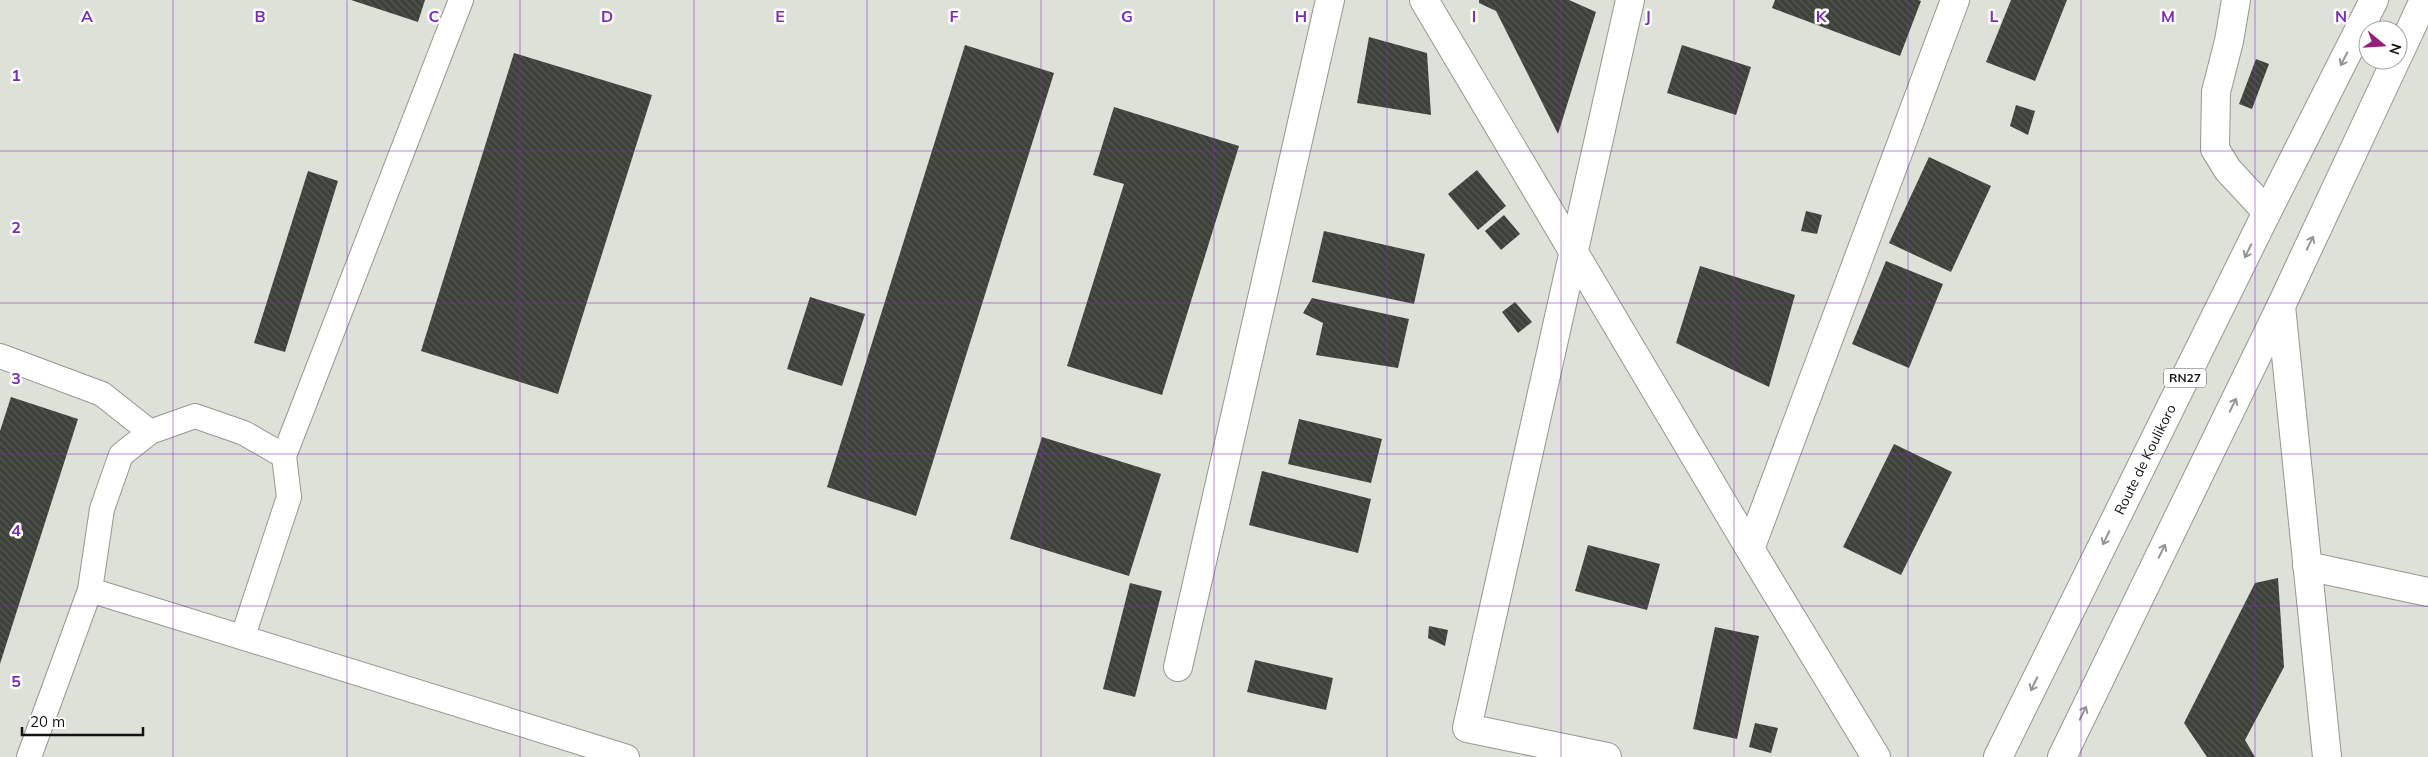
<svg xmlns="http://www.w3.org/2000/svg" width="2428" height="757" viewBox="0 0 2428 757" font-family="Mulish,sans-serif">
<style>
.building{fill:url(#building-back-hatch)}
.lines{fill:none;stroke-linecap:round;stroke-linejoin:round}
.service-casing{stroke:#959790;stroke-width:26}
.minor-casing{stroke:#959790;stroke-width:30}
.primary-casing{stroke:#959790;stroke-width:30}
.service{stroke:#fff;stroke-width:24}
.minor{stroke:#fff;stroke-width:28}
.primary{stroke:#fff;stroke-width:28}
.oneway{stroke:#959594}
.grid{fill:none;stroke:#7b2cbf;stroke-width:1;stroke-opacity:0.55}
.labels{text-anchor:middle;stroke-width:5;stroke-linejoin:round;paint-order:stroke}
.shield{fill:#fff;stroke:#5a5a58;stroke-width:1}
.shield-label{font-size:12px;font-weight:bold;fill:#131411}
.street-label{font-size:14px;fill:#131411;stroke:#fff}
.grid-label{font-size:16px;text-anchor:middle;font-weight:bold;fill:#7b2cbf;stroke:#fff;stroke-width:5;stroke-linejoin:round;paint-order:stroke}
</style>
<defs>
<pattern id="building-back-hatch" width="6" height="6" patternUnits="userSpaceOnUse" patternTransform="scale(1.25)"><rect width="6" height="6" fill="#3e403a"/><path d="M-1 5l2 2M0 0l6 6M5-1l2 2" fill="none" stroke="#565853"/></pattern>
</defs>
<rect width="100%" height="100%" fill="#dee1d8"/>
<!-- building -->
<path class="building" d="M351,0H425L418,22Z
M1479,0H1569L1596,12L1558,134L1496,11L1479,3Z
M1775,0H1918L1921,1L1900,56L1772,8Z
M2011,0H2067L2035,81L1986,62Z
M1369,37L1427,53L1431,115L1357,103Z
M965,45L1054,73L916,516L827,487Z
M1682,45L1751,67L1736,115L1667,93Z
M514,53L652,95L558,394L421,351Z
M2256,59L2269,64L2252,109L2239,104Z
M2016,105L2035,111L2028,135L2010,126Z
M1114,107L1239,146L1162,395L1067,366L1124,184L1093,175Z
M1929,157L1991,186L1951,272L1889,243Z
M1477,170L1506,206L1478,230L1448,194Z
M308,171L338,181L285,352L254,343Z
M1806,211L1822,215L1817,234L1801,231Z
M1504,215L1520,234L1501,250L1485,231Z
M1324,231L1425,254L1414,304L1312,282Z
M1886,261L1943,284L1909,368L1852,344Z
M1700,266L1795,295L1769,387L1676,343Z
M810,297L865,314L842,386L787,369Z
M1312,298L1409,319L1398,368L1316,355L1323,323L1303,313Z
M1515,302L1532,322L1518,333L1502,312Z
M11,397L78,419L0,664V431Z
M1299,419L1382,439L1371,483L1288,464Z
M1042,437L1161,474L1129,576L1010,539Z
M1894,444L1952,472L1901,575L1843,547Z
M1262,471L1371,499L1358,553L1249,525Z
M1588,545L1660,564L1647,610L1575,591Z
M2278,578L2284,667L2245,740L2255,757H2207L2184,723L2255,583Z
M1130,583L1162,591L1135,697L1103,689Z
M1429,626L1448,630L1445,646L1428,638Z
M1715,627L1759,636L1737,739L1693,729Z
M1255,660L1333,678L1326,710L1247,692Z
M1755,723L1778,728L1771,753L1749,747Z"/>
<g class="lines">
<!-- service casing -->
<g class="service-casing">
<path id="service" d="M0,356L102,394L150,432
M284,456L461,0
M90,590L102,509L121,455L150,432L195,416L244,433L284,456L289,497L243,636
M29,757L90,590L627,757"/>
</g>
<!-- minor casing -->
<g class="minor-casing">
<path id="minor" d="M1424,0L1750,549L1876,757
M2236,0L2229,41L2216,92L2215,149L2228,170L2267,212
M2281,306L2327,757
M1750,549L1955,0
M2307,566L2428,592
M1178,667L1330,0
M1607,757L1467,728L1630,0"/>
</g>
<!-- primary casing -->
<g class="primary-casing">
<g id="primary">
<path d="M2398,56L2424,0"/>
<path id="s1" d="M1998,757L2267,212L2374,0"/>
<path d="M2062,757L2281,306L2396,60"/>
</g>
</g>
<!-- service -->
<use href="#service" class="service"/>
<!-- minor -->
<use href="#minor" class="minor"/>
<!-- primary -->
<use href="#primary" class="primary"/>
</g>
<!-- one-way arrows -->
<defs><path id="oneway-shaft" d="M-6 0H5M1.5-3L5.5 0L1.5 3" fill="none" stroke-width="1.6" stroke-linecap="round" stroke-linejoin="round" transform="scale(1.25)"/></defs>
<g class="oneway">
<use href="#oneway-shaft" transform="translate(2344 59) rotate(117)"/>
<use href="#oneway-shaft" transform="translate(2310 243) rotate(-65)"/>
<use href="#oneway-shaft" transform="translate(2248 251) rotate(116)"/>
<use href="#oneway-shaft" transform="translate(2233 405) rotate(-64)"/>
<use href="#oneway-shaft" transform="translate(2106 538) rotate(116)"/>
<use href="#oneway-shaft" transform="translate(2162 551) rotate(-64)"/>
<use href="#oneway-shaft" transform="translate(2034 684) rotate(116)"/>
<use href="#oneway-shaft" transform="translate(2083 713) rotate(-64)"/>
</g>
<!-- grid -->
<path class="grid" d="M173,0V757M347,0V757M520,0V757M694,0V757M867,0V757M1041,0V757M1214,0V757M1387,0V757M1561,0V757M1734,0V757M1908,0V757M2081,0V757M2255,0V757M0,151H2428M0,303H2428M0,454H2428M0,606H2428"/>
<g class="labels">
<!-- shield labels -->
<rect class="shield" x="2164" y="368.5" width="42" height="19" rx="4"/>
<g class="shield-label">
<text x="2185" y="382">RN27</text>
</g>
<!-- street labels -->
<g class="street-label">
<text dy="5" stroke="none"><textPath href="#s1" startOffset="332">Route de Koulikoro</textPath></text>
</g>
</g>
<g class="grid-label">
<text x="87" y="22">A</text>
<text x="260" y="22">B</text>
<text x="434" y="22">C</text>
<text x="607" y="22">D</text>
<text x="780" y="22">E</text>
<text x="954" y="22">F</text>
<text x="1127" y="22">G</text>
<text x="1301" y="22">H</text>
<text x="1474" y="22">I</text>
<text x="1648" y="22">J</text>
<text x="1821" y="22">K</text>
<text x="1994" y="22">L</text>
<text x="2168" y="22">M</text>
<text x="2341" y="22">N</text>
<text x="16" y="81">1</text>
<text x="16" y="233">2</text>
<text x="16" y="384">3</text>
<text x="16" y="536">4</text>
<text x="16" y="687">5</text>
</g>
<!-- north arrow -->
<g transform="translate(2383 45) rotate(108)"><circle r="24" fill="#ffffff" stroke="#a1a1a0"/>
<path d="M0-4L9 19L0 12L-9 19Z" fill="#951f7d"/>
<text y="-8" font-size="14" font-weight="bold" text-anchor="middle" fill="#131411">N</text>
</g>
<!-- scale -->
<path d="M22 727v8h121v-8" fill="none" stroke="#131411" stroke-width="2.5"/>
<text x="30" y="727" font-size="15" fill="#131411" stroke="#ffffff" stroke-width="4" paint-order="stroke">20 m</text>
</svg>
